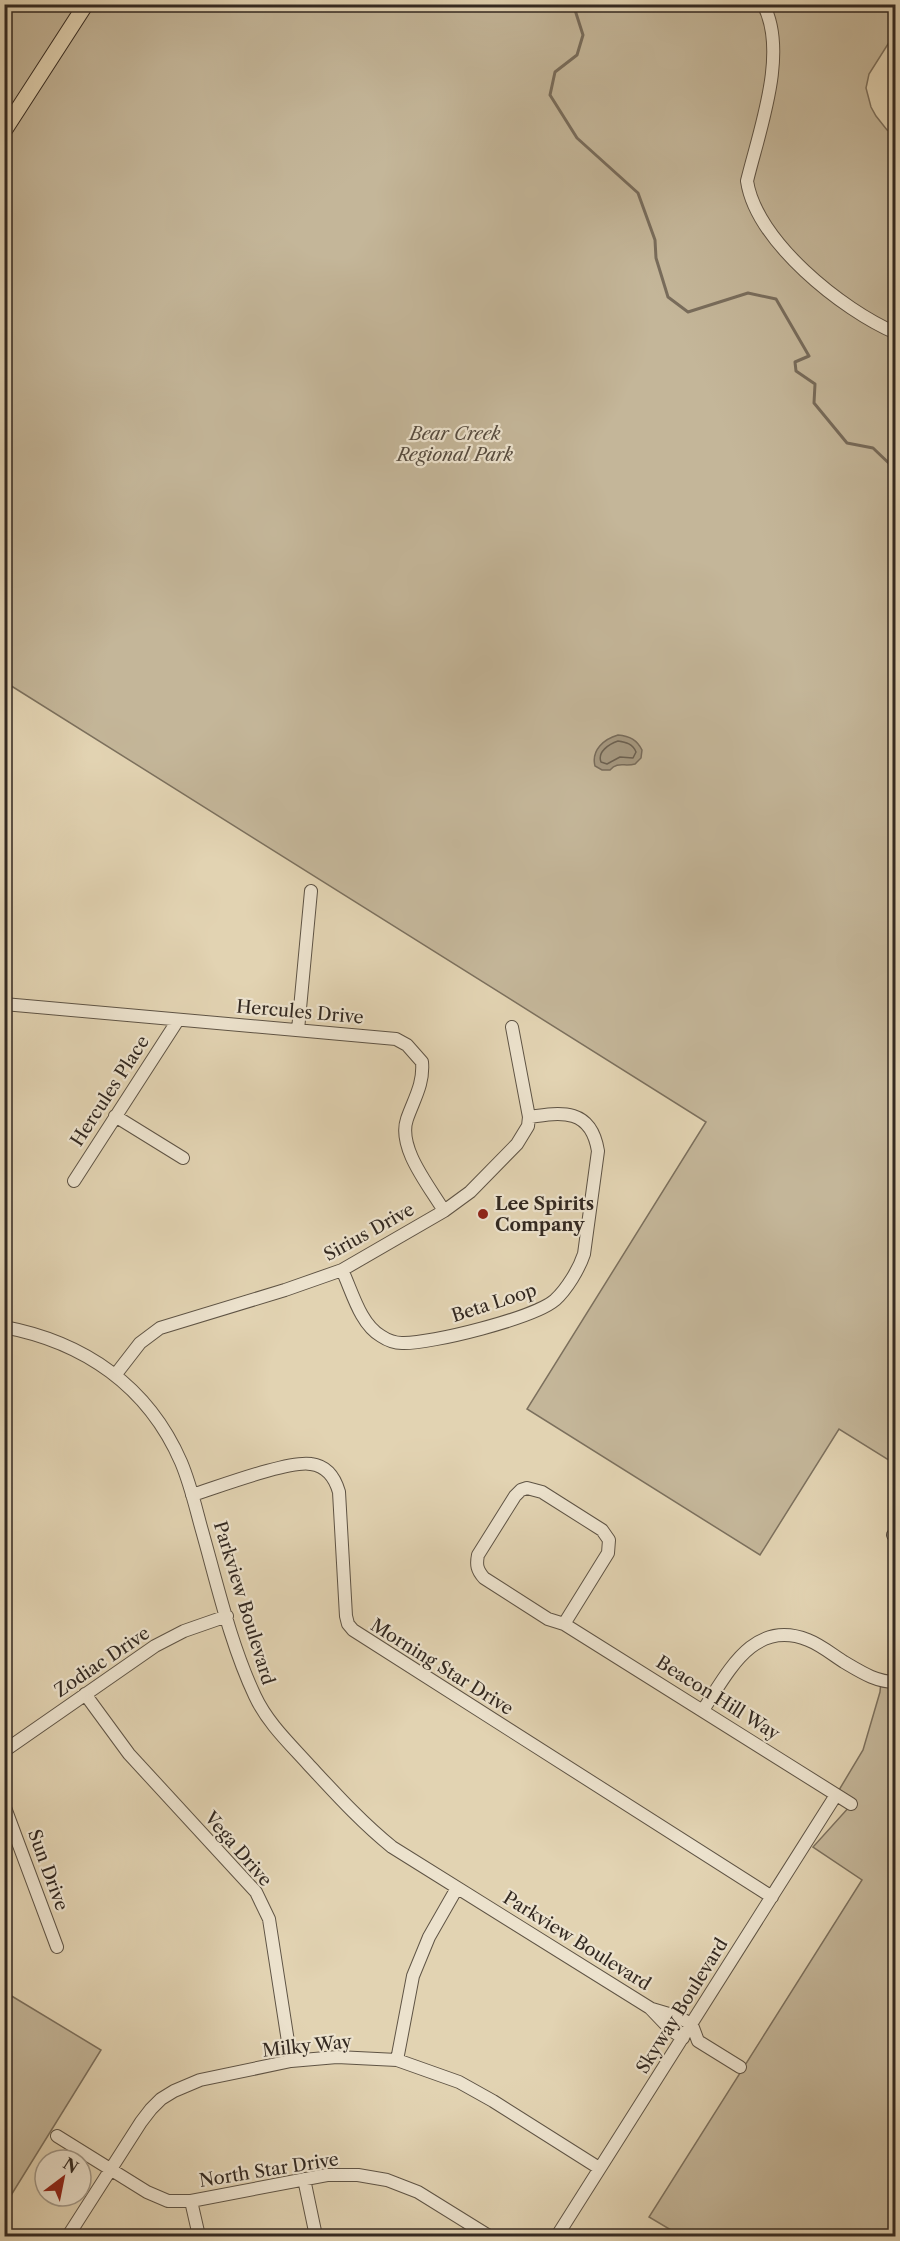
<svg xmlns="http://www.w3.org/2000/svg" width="900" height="2241" viewBox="0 0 900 2241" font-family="'Libre Caslon Text',serif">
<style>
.green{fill:#c4b699;stroke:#7c705d;stroke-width:1.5}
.water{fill:#a69981;stroke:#786c5b;stroke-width:1.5}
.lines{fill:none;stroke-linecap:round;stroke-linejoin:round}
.shore{stroke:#6c6151;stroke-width:1.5}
.stream{stroke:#786c5b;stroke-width:3}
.minor-casing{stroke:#5f5445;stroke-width:14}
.major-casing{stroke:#332921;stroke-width:17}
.minor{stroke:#ece2cd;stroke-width:12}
.major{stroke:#e2d3b2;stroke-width:15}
.poi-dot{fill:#8f2418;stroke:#ece2cd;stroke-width:2}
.labels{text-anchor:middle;stroke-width:4.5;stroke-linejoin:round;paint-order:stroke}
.park-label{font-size:18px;font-style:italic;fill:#574c3f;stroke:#ece2cd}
.street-label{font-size:18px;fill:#332921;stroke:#ece2cd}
.poi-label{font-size:18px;font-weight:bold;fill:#332921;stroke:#ece2cd;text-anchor:start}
</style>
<rect width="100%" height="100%" fill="#e2d3b2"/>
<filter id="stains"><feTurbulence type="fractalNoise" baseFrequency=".00333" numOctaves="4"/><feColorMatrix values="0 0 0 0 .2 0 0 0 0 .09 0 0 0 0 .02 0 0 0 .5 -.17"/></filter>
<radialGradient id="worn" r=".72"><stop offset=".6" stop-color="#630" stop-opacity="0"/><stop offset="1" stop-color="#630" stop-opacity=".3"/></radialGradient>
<!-- green -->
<path class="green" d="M4,5H895V33L869,74L866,88L871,107L876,116L887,130L896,135L895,1464L839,1429L760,1555L527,1409L706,1122L5,682Z
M881,1681L895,1682V2236H681L649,2217L862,1880L813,1847L851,1805L836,1795L863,1750L880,1692Z
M5,1992L101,2050L5,2205Z"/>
<!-- water -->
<path class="water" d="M618,735C630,736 637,740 642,750L641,758L635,764C624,767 618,761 610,770H602L595,766C591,750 604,739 618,735Z"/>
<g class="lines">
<!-- shore -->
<path class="shore" d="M618,741C626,742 633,744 636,752L633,758L620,757L607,764L601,762C597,752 609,744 618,741Z"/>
<!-- stream -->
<path class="stream" d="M566,4L575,10L583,35L577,55L555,72L550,95L577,138L638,193L655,240L656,258L668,297L688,312L748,293L776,299L809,356L795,362L796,371L815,384L814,403L847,443L873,448L896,470"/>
<!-- minor casing -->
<g class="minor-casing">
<path id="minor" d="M763,4C789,52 759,131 747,181C756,241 842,310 896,333
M4,1004L396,1039L407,1045L422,1062C424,1084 414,1099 407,1119C397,1148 430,1187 444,1211
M298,1030L311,891
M115,1116L183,1158
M74,1181L178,1020
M342,1270C352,1291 360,1324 381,1336C387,1340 395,1343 402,1343C431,1344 534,1318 555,1300C567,1289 579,1269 584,1254L598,1151C591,1108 562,1112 529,1117
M4,1327C84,1342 148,1386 181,1462C190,1483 195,1505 201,1527C217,1583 230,1643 255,1696C267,1722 289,1743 308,1764C335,1793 361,1822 392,1847L650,2008L671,2030L683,2038
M116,1374L140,1343L160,1328L285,1290L342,1270L444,1211L470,1192L517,1144L528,1126L529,1117L512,1027
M527,1488L542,1492L602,1530L609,1540L608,1553L564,1624L548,1619L484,1578C477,1570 476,1565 478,1555L515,1496L521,1490Z
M192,1495C218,1487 289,1460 311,1464C327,1466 335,1478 339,1492L346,1616L348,1624L353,1630L772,1897
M893,1535L896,1537
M564,1624L851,1804
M85,1694L129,1754L256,1892L269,1919L291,2061
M703,1710C728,1673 753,1618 808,1640C821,1645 833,1655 844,1662C861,1672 876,1682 896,1682
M4,1751L155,1646L184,1631L227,1616
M4,1805L57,1947
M652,2009L679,2017L692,2025L698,2041L740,2067
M397,2060L413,1976L429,1937L457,1888
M57,2136L147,2192L168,2201H191L327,2175H358L387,2180L418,2192L489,2236
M304,2179L316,2236
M191,2201L199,2236
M68,2236L141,2122L151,2109L161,2099L174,2091L200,2080L291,2061L337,2057L397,2060L459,2082L493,2101L599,2168
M557,2236L836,1795"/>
</g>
<!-- major casing -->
<g class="major-casing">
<path id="major" d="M4,131L86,4"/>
</g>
<!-- minor -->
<use href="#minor" class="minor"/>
<!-- major -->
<use href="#major" class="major"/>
</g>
<!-- markers -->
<circle class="poi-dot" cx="483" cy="1214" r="6"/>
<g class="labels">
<!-- park labels -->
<g class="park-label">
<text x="455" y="440">Bear Creek<tspan x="455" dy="21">Regional Park</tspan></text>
</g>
<!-- street labels -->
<g class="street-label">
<text transform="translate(300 1012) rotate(5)" y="6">Hercules Drive</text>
<text transform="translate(110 1091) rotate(-57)" y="6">Hercules Place</text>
<text transform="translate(369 1232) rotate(-29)" y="6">Sirius Drive</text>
<text transform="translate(494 1303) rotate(-18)" y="6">Beta Loop</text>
<text transform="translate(244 1603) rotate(73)" y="6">Parkview Boulevard</text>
<text transform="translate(102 1662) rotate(-34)" y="6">Zodiac Drive</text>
<text transform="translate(442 1667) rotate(32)" y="6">Morning Star Drive</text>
<text transform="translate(718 1698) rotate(32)" y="6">Beacon Hill Way</text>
<text transform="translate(238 1849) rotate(49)" y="6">Vega Drive</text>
<text transform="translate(48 1870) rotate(70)" y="6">Sun Drive</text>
<text transform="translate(577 1941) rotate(32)" y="6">Parkview Boulevard</text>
<text transform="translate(682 2006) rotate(-58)" y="6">Skyway Boulevard</text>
<text transform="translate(307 2046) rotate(-6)" y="6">Milky Way</text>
<text transform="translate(269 2170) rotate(-9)" y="6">North Star Drive</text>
</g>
<!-- poi labels -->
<g class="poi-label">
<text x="495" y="1210">Lee Spirits<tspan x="495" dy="21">Company</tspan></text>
</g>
</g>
<!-- margin -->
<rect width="900" height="2241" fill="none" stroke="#e2d3b2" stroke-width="24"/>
<rect x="6" y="6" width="888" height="2229" fill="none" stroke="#332921" stroke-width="3"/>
<rect x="12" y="12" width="876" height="2217" fill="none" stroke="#332921" stroke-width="1.5"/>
<!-- north arrow -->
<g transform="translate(63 2178) rotate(32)"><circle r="28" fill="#ece2cd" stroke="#a29888" stroke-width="1.5"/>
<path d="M0-4.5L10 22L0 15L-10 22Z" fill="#8f2418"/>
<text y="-9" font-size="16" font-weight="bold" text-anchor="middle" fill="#332921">N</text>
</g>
<rect width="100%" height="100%" filter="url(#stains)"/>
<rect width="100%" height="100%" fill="url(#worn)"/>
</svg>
